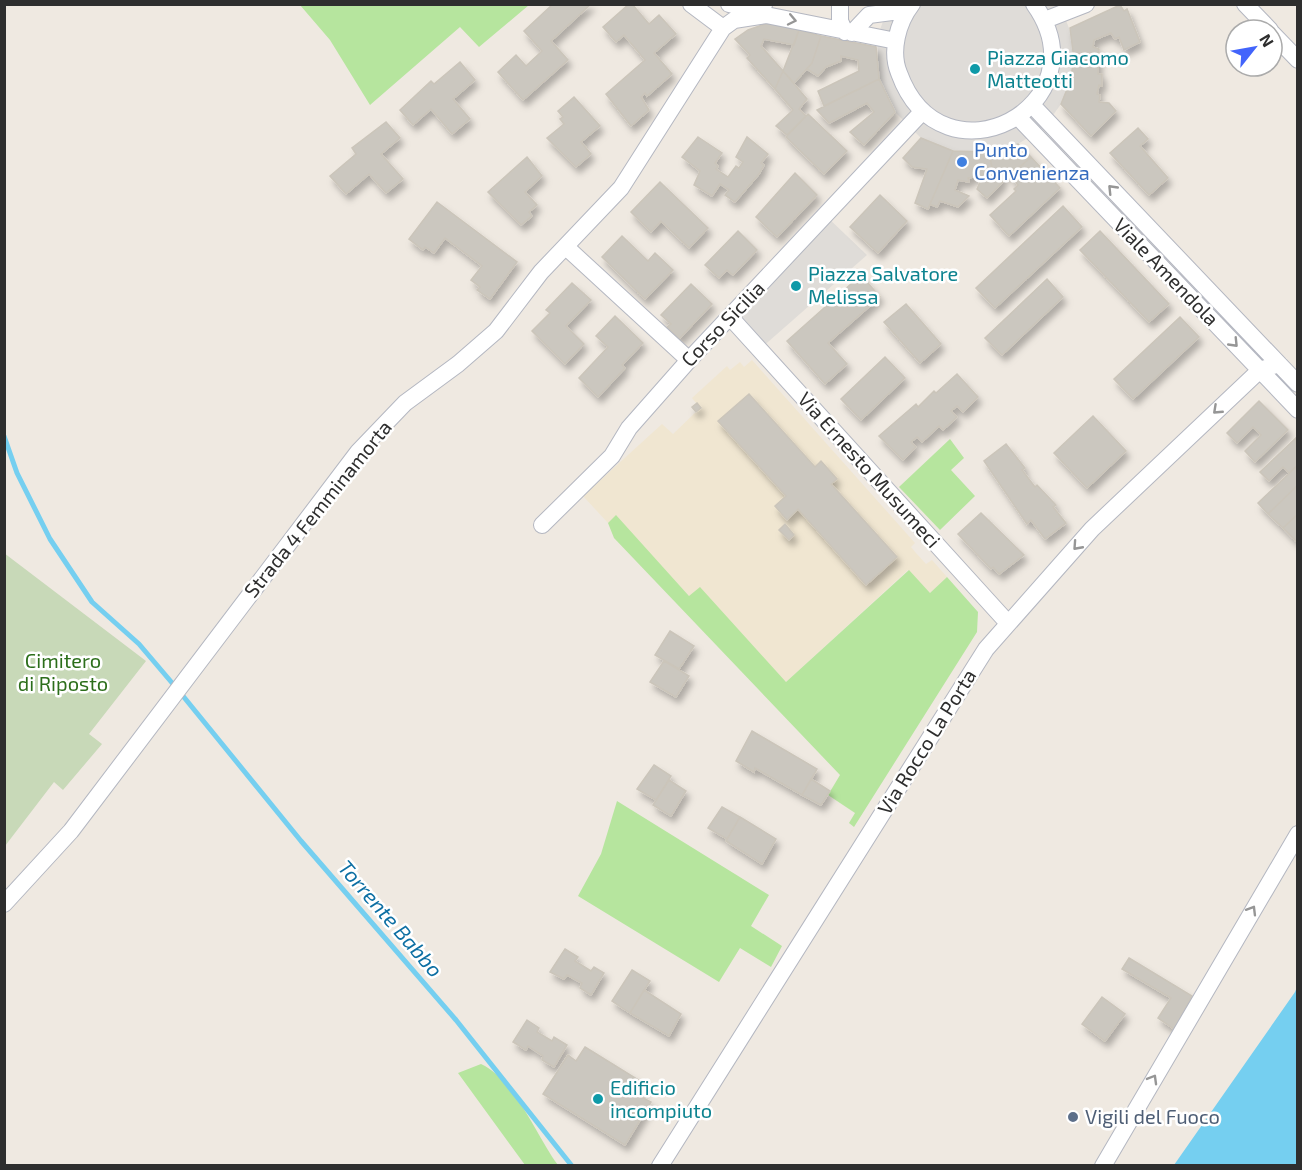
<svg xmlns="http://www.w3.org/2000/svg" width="1302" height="1170" viewBox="0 0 1302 1170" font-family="'Exo 2',sans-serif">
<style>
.education{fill:#f0e6d1}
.green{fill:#b6e59e}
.cemetery{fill:#c8d9b8}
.plaza{fill:#dfdcd8}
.water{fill:#75cff0}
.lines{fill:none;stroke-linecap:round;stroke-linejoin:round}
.stream{stroke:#75cff0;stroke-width:5}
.building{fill:#cbc7bf;stroke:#cbc5ba;stroke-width:1.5;filter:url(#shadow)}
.minor-casing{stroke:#b4b7c1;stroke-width:18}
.minor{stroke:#fff;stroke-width:16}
.oneway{stroke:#969696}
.culture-dot{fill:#0f9aa8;stroke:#fff;stroke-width:2}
.shop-dot{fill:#3f7fe0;stroke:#fff;stroke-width:2}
.service-dot{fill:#5c6f8a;stroke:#fff;stroke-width:2}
.labels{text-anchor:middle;stroke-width:5;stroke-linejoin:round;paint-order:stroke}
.culture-label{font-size:20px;fill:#0d838f;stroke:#fff;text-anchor:start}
.shop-label{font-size:20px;fill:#366cbe;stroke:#fff;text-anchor:start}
.street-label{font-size:20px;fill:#2e2e2e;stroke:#fff}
.park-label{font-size:20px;fill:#2c6e1b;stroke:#fff}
.service-label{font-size:20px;fill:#4e5e75;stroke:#fff;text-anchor:start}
.water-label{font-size:21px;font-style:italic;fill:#0d6fa3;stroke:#fff}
</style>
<defs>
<filter id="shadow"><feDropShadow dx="3.5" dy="6" stdDeviation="3" flood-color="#0004"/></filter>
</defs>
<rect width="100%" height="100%" fill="#efe9e1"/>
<!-- education -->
<path class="education" d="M752,360L915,543L911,547L916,553L926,564L932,560L947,577L930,593L908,570L786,682L700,588L690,597L616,516L608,523L583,496L662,424L673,434L700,408L692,398L727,366L730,370L740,362L744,367Z"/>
<!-- green -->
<path class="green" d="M300,5H529L479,47L460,27L370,105L330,40Z
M950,439L964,458L951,470L975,496L940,530L899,487Z
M616,515L689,596L700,587L786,682L909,570L930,593L947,577L978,612L977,632L854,827L849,823L855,813L828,795L840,775L614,538L608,523Z
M617,801L769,895L751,926L782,946L771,967L740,948L719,982L578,896L601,854Z
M481,1064C515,1080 536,1135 558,1165H525L458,1073Z"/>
<!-- cemetery -->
<path class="cemetery" d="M4,553L146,661L89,734L102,744L63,790L54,782L5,846Z"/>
<!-- plaza -->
<path class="plaza" d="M889,5H1060L1072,36L1074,59L1070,82L1061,104L1048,122L1034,134L1018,144L989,152L953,151L921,138L895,112L879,79L877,38Z
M826,216L867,255L759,350L731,318Z"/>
<!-- water -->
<path class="water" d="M1297,987V1165H1174L1295,992Z"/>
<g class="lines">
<!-- stream -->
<path class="stream" d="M4,436L17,473L50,539L92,602L139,644L173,684
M183,696L301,841L456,1020L572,1166"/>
</g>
<!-- building -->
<path class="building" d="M553,4H591L551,41L568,60L523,100L498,72L516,55L526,66L542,51L524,31Z
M629,4H632L649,24L659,15L676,34L654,53L672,74L647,96L645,93L641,97L649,110L631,126L606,94L645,60L624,35L616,42L603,27Z
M1120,5L1124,11L1127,9L1140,42L1124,50L1119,37L1115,39L1111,33L1094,40L1093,47L1099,49L1098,74H1102V86L1099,85L1097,94L1100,95L1099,102L1109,103L1116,111L1091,136L1061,104L1070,82L1074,59L1070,28Z
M768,23L799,30L794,45L764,39L761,46L783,71L775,89L747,58L750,55L735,39L748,30Z
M799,30L821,36L812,63L794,83L783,71Z
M821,36L876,47L879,79L824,106L818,91L859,71L858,60L841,56V61L826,67L818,76L807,69L812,63Z
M460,62L475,80L453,99L470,119L452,134L431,109L413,125L400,110L431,81L434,84Z
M783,71L807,99L799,109L806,116L787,135L776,126L793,110L775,89Z
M879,79L895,112L864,145L850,132L874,112L867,103L829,123L817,110Z
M574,97L600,126L581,142L591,154L576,167L547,138L564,124L560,119L563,117L558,111Z
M808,114L847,151L824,174L786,137Z
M386,122L400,138L381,154L403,179L386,193L369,174L346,194L330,176L356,154L352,148Z
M1138,128L1148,139L1140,146L1168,178L1149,195L1110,153Z
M698,137L722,153L715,163L718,166L716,169L728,177L736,166L739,168L743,162L736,157L747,137L768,154L761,163L764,165L759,174L735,202L725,195L729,190L720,184L712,196L694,185L700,171L682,157Z
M921,138L953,151L928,209L915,203L927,169L912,167L903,158Z
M1018,144L1031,157L1013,173L1010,169L1001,179L1003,182L987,198L977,189L983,175L992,167L989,152Z
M953,151L989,152L992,167L983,175L968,178L969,182L958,180L955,190L969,196L958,207L940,201L937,207L930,204Z
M527,157L542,176L525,192L537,205L529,212L532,216L521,225L488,192Z
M1031,157L1060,188L1009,236L990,215L1016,191L1014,189L1018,185L1010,176Z
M795,173L817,195L777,237L756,217Z
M660,182L708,228L689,248L661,221L651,232L631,212Z
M880,195L907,221L878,253L850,227Z
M437,202L517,262L490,299L477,290L480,287L471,280L482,266L445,238L434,253L425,247L423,250L409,239Z
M1063,206L1082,227L995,308L976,288Z
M738,231L757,250L733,275L727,270L719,278L705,265Z
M1100,231L1169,304L1149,322L1080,250Z
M622,236L648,261L655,253L673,270L645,299L602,257Z
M861,275L880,297L828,343L847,364L825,384L787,341Z
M1047,279L1063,297L1002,355L985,338Z
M572,283L591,300L566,326L584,344L565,364L532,331L550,313L546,310Z
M691,284L712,304L679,339L667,327L671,324L661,315Z
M906,304L941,344L920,363L884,322Z
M615,316L643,343L622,365L625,368L598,397L579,378L608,347L596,336Z
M1180,317L1199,337L1133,399L1114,379Z
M885,357L905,378L861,420L841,399Z
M957,374L978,397L963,412L957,406L951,411L957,417L943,430L939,426L922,442L917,437L911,442L916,447L903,460L879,436L916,404L918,407L934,391L936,393Z
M749,394L815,467L821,461L837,479L831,484L897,557L866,585L798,509L787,520L775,506L786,496L718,421Z
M1259,401L1288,430L1255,462L1245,451L1261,435L1253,427L1237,443L1227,433Z
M697,403L701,408L696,412L692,407Z
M1093,416L1126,451L1087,488L1054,453Z
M1296,438L1298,465L1289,473L1283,467L1269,481L1260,472Z
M1006,444L1025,468L1022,470L1035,487L1037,485L1056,505L1053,507L1066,523L1045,539L1031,520L1027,524L984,461Z
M1298,465V485L1268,514L1258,503Z
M1298,485V514L1283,528L1268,514Z
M981,513L1024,555L999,574L993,567L991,569L958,534Z
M1298,514V540L1296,541L1283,528Z
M785,524L794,535L789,540L779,530Z
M670,631L694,646L679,669L655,655Z
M664,661L689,676L676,697L650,682Z
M752,731L817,769L802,795L755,768L754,772L736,761Z
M654,765L671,776L656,800L637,789Z
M811,779L830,791L821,805L802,795Z
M669,780L686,791L671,816L653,805Z
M722,807L740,817L727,839L708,828Z
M740,817L776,839L762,864L726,841Z
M565,949L578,957L575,961L591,971L594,967L604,973L591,995L580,988L582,983L567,975L564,979L550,972Z
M1129,958L1192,996L1174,1029L1158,1018L1171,998L1122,969Z
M632,970L650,981L630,1013L612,1001Z
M644,990L681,1014L669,1036L630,1013Z
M1102,997L1125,1014L1105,1041L1082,1024Z
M527,1020L539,1028L537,1032L552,1041L554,1037L567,1045L554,1067L542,1060L543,1056L528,1046L526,1050L513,1042Z
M585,1047L645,1084L639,1096L651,1102L625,1145L543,1094L568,1055L576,1061Z"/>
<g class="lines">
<!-- minor casing -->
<g class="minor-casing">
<path id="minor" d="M691,4L723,28
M729,4L746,8L764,5
M840,4V21L845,32
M912,4C898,22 890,51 899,73C942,192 1106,105 1034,4
M1245,4L1270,30
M1045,20L1086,4
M852,33L869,15L907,10
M1272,33L1298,60
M1032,105L1298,384
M1019,118L1298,410
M566,247L689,360
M731,318L1007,622
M542,525L612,456L629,428L689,360L922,112
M4,904L71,831L358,452L405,403L458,364L496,331L541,272L621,188L723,28L734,20L766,15L896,41
M660,1166L986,649L1092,529L1260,370L1279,364
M1103,1166L1298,834"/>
</g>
<!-- minor -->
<use href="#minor" class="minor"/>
</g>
<!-- one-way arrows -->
<defs><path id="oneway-chevron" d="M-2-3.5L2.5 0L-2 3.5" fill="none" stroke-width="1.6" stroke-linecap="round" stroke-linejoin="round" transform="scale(1.5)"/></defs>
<g class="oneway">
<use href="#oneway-chevron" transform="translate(792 20) rotate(12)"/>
<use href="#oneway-chevron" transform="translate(1112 189) rotate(-134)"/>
<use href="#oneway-chevron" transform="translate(1234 343) rotate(46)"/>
<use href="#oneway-chevron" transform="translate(1217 410) rotate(137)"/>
<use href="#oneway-chevron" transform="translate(1077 546) rotate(132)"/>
<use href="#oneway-chevron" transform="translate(1252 910) rotate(-59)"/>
<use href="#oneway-chevron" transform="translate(1153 1079) rotate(-60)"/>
</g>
<!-- markers -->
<g class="culture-dot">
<circle cx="975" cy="69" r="6"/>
<circle cx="796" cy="286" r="6"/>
<circle cx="598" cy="1099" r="6"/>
</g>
<circle class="shop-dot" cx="962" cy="162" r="6"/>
<circle class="service-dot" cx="1073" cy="1117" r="6"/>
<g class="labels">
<!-- culture labels -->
<g class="culture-label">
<text x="987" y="65">Piazza Giacomo<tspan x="987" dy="23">Matteotti</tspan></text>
<text x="808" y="281">Piazza Salvatore<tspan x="808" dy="23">Melissa</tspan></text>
<text x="610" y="1095">Edificio<tspan x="610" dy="23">incompiuto</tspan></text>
</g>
<!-- shop labels -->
<g class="shop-label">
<text x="974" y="157">Punto<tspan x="974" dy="23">Convenienza</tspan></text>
</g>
<!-- street labels -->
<g class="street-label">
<text transform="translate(1166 272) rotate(46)" y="7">Viale Amendola</text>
<text transform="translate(723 324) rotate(-46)" y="7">Corso Sicilia</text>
<text transform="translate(869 470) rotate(48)" y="7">Via Ernesto Musumeci</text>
<text transform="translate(318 509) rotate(-51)" y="7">Strada 4 Femminamorta</text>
<text transform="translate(927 742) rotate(-58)" y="7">Via Rocco La Porta</text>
</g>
<!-- park labels -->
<g class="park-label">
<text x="63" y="668">Cimitero<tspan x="63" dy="23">di Riposto</tspan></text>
</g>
<!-- service labels -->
<g class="service-label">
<text x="1085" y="1124">Vigili del Fuoco</text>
</g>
<!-- water labels -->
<g class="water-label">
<text transform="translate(390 919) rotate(49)" y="7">Torrente Babbo</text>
</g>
</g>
<!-- border -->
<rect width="1302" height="1170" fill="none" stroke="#2e2e2e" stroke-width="12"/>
<!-- north arrow -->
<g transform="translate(1254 48) rotate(59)"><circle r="28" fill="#ffffff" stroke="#ababab" stroke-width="1.5"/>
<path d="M0-4.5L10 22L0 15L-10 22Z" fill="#4264fb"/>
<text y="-9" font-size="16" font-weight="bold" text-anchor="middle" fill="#2e2e2e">N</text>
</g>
</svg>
